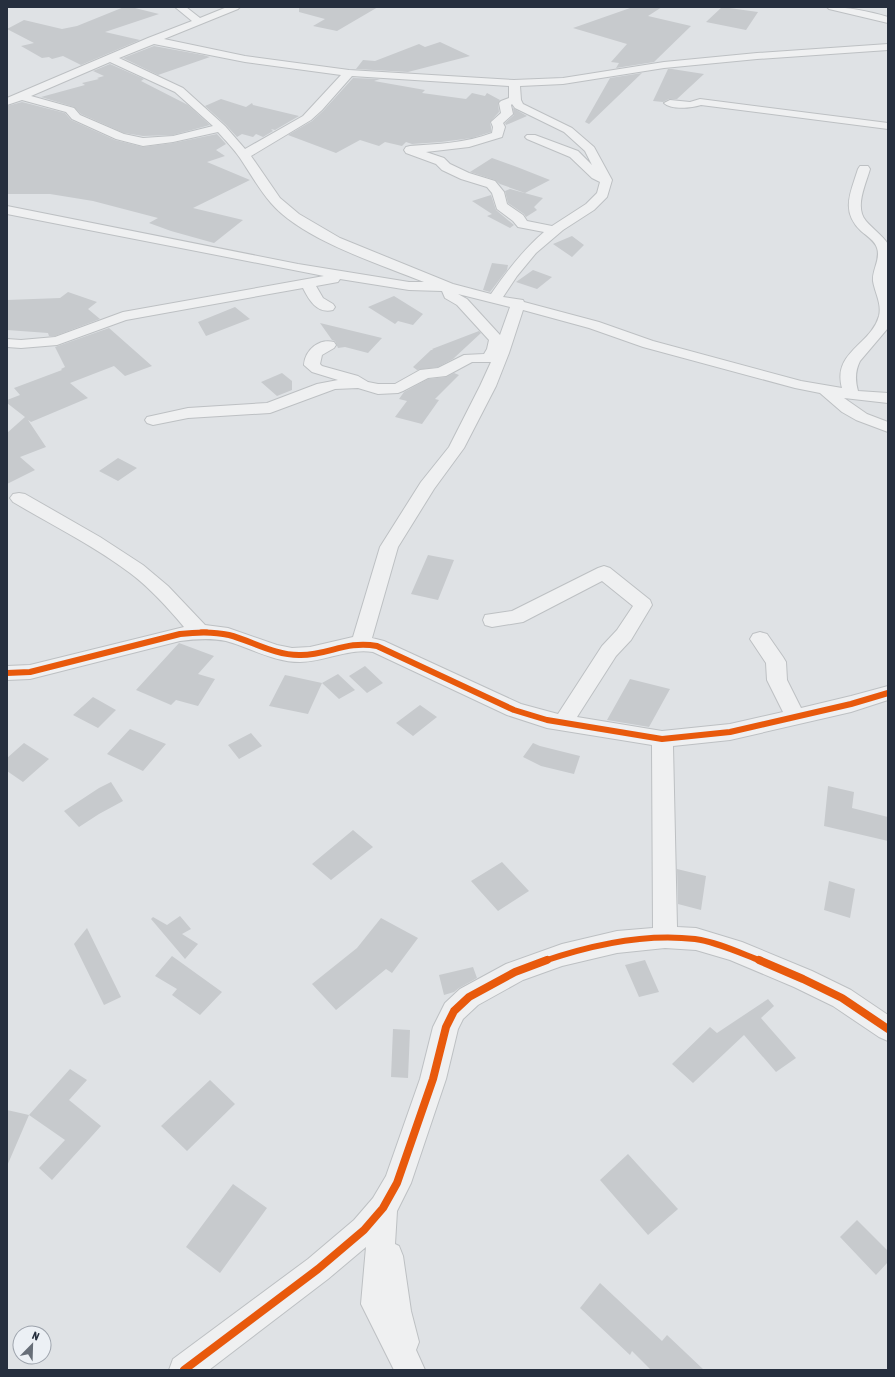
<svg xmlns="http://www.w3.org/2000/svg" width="895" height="1377" viewBox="0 0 895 1377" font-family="'Asap Condensed',sans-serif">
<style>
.building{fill:#c7cacd}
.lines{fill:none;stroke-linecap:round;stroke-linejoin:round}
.street-casing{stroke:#bdc0c3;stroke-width:2}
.street{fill:#eff0f1;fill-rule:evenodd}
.cycleway-far2-casing{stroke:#ecf0f5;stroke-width:7}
.cycleway-far1-casing{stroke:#ecf0f5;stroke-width:9}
.cycleway-casing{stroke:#ecf0f5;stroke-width:10}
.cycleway-far2{stroke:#e8590c;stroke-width:5}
.cycleway-far1{stroke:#e8590c;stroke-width:6}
.cycleway{stroke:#e8590c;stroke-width:8}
</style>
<rect width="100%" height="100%" fill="#dfe2e5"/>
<!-- building -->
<path class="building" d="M124,7H131L159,14L105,32L140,40L81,65L63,56L52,59L49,57L42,58L21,46L34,43L7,29L24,20L62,29L77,26Z
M299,7H378L337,31L313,26L325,19L299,12Z
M633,7H662L648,16L691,26L654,62L616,68L619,63L611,62L627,44L573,28Z
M722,7L758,12L746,30L706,22Z
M440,42L470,56L408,72L356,69L363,60L375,61L419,44L425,47Z
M154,46L203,55L210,57L158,75L123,58Z
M110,64L144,79L141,81L188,105L210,125L173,135L143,136L124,133L81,114L74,107L41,97L85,85L82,83L99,79L97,78L104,76L93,71Z
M668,69H672L704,74L677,99H669L663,102L653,101Z
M642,73L589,124L585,122L610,78Z
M353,78L380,79L374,81L425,90L422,93L466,99L472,93L485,96L487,93L500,100L498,103L499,112L490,122L491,127V132L472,138L441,142L412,144L406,142L402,146L385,142L379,146L360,140L336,153L288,135L312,121L323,111Z
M221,99L246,107L252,103L253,105L299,116L275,130L271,129L273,131L263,137L256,134L253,137L242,134L237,137L226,125L205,106Z
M22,102L65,113L71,120L115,140L143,147L173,143L217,134L226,144L216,150L225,156L207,162L250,180L193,208L243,220L214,243L171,231L149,223L158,218L93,201L50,194H7V106Z
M513,108L527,116L506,125L505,123L514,115Z
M492,158L517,167L550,180L525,193L500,184L495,180L470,172Z
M510,189L543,198L534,207L537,210L526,217L524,214L508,203L505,191Z
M491,195L496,210L514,225L510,228L487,216L492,214L472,201Z
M572,236L584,245L572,257L553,244Z
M492,263L508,265L507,270L490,292L483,290Z
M533,270L552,277L537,289L516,282Z
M68,292L97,302L88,309L100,319L55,336H49L48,333L7,330V300L60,298Z
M394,296L423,314L413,325L398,321L395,324L368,307Z
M235,307L250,319L206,336L198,322Z
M320,323L382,338L368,353L345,347L338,348L335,341L332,340Z
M109,328L152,366L125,376L114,366L70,383L88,398L31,422L28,420L46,447L20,457L35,470L7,484V433L25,417L7,403V400L20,395L14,388L62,370L61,369L65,367L55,347Z
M479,331L481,333L453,359L438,367L417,370L413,367L431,350H433L432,349Z
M282,373L292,381V390L277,396L261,382Z
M454,373L459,375L435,399L439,400L422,424L395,417L407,401L399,399L404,392L428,379L446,377Z
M118,458L137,468L118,481L99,471Z
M428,555L454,560L438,600L411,594Z
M179,643L214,656L198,674L215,679L198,706L176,700L171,705L136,690Z
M365,666L383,683L367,693L349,676Z
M338,674L355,690L339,699L322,683Z
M285,675L322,683L308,714L269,706Z
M630,679L670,689L649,727L607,720Z
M93,697L116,710L98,728L73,715Z
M420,705L437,717L413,736L396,723Z
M130,729L166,744L143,771L107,754Z
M251,733L262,746L239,759L228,745Z
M24,743L49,759L23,782L7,771V758Z
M533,743L540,746L580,756L574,774L541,766L523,757Z
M111,782L123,801L99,814L79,827L64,811L99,788Z
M828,786L854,792L852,808L888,817V841L824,826Z
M353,830L373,847L331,880L312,864Z
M502,862L529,891L498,911L471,881Z
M677,869L706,876L701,910L678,904Z
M829,881L855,889L850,918L824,910Z
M180,916L191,929L182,934L198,944L185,959L151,919L153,917L167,925Z
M381,918L418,938L392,973L386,969L336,1010L312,984L357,948Z
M87,928L121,997L104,1005L74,944Z
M172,956L222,992L200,1015L172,995L177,989L155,976Z
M645,960L659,992L639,997L625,965Z
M473,967L477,978L459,988L454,992L444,995L439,975Z
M768,999L774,1006L761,1018L796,1058L776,1072L744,1035L693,1083L672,1064L710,1027L717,1033Z
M393,1029L410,1030L408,1078L391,1077Z
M70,1069L87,1080L69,1100L101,1126L52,1180L39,1168L65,1140L29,1115Z
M210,1080L235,1104L187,1151L161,1126Z
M7,1110L29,1115L7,1166Z
M628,1154L678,1209L648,1235L600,1180Z
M233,1184L267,1208L220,1273L186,1247Z
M857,1220L888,1251V1262L876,1275L840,1237Z
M600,1283L662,1341L667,1335L704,1370H651L632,1351L630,1355L580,1308Z"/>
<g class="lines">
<!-- street casing -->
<g class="street-casing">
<path id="street" d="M175,7H186L200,18L227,7H240L238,9L164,39L245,56L349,70L514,80L563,78L664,62L757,53L888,44V50L757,59L664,68L563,84L520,86L521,100L523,104L572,128L594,147L612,180L607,197L594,210L563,230L536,253L517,276L503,297L523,300L524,302L599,322L653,341L801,381L842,388C832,352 871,345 879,316C882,304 875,293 873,281C872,270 881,259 877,248C875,241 867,236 861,231C840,211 851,192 858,169L860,166H868L870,169C866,184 854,207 866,221C873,229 882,235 888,244V328L860,361C855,371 855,380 858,391L888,393V403L844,398L867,414L888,422V432L856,420L842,412L820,393L795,388L643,347L589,328L523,310L509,353L496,386L464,448L434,489L398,547L372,638L384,641L521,704L558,714L602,646L617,630L633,606L602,581L523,622L492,627L485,625L483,620L485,615L512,611L598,568L604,566L610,568L650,600L652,605L631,640L616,656L577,717L662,731L730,724L783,712L767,680L766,663L750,639L753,634L760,632L767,634L783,657L786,662L787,680L801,708L851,696L888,686V700L851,712L730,740L673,746L677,927L696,928L742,942L812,971L851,990L888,1015V1041L879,1037L833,1006L794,987L730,960L696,950L665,948L617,953L562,966L523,980L478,1005L463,1019L458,1029L446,1079L411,1183L397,1211L395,1244L399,1246L403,1256L411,1311L419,1342L416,1350L425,1370H394L361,1304L366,1247L328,1279L209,1370H169L173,1359L308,1259L354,1220L373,1198L386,1176L420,1079L433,1027L445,1003L460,989L506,964L562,944L617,931L653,928L652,745L547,728L507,715L373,652C347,648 325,662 300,662C274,662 251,648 226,641C211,638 195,639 180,641L30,679L7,680V666L30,665L184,627C168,608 150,588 130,573C94,546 52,525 13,502L10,498L13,494L19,493L25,494L100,537L143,565L168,586L205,625L228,628L277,645L292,648L310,647L353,637L380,547L421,482L449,447L480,386L491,362H472L446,376L428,378L403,391L398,393L378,394L358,388L335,389L270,413L188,418L153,425L147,423L145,420L147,417L188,408L267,403L317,384L338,380L312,372L304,365C305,350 319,338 334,342L336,345L334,348L322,355L320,364L322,366L358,376L368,382L378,384H395L420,370L438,368L464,355L484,354L487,349L489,340L457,305L445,298L442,291L409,290L340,279L338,282L316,286L323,298L333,304L335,307L333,310C317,314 309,300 303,288L126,320L57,345L21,348L7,347V339L21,340L55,337L123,312L324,276L7,214V206L298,264L409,282H424C379,264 303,240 271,203C259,189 250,173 240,158C234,149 225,140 218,132L173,142L143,146L116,139L72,119L66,112L22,100L7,105V98L148,38L192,21ZM154,44L245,62L341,75L303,116L245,149L225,126L183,88L119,58ZM110,62L175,92L213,126L173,136L143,138L124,134L80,115L74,108L31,96ZM352,76L509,86V98L501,101L499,103L501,113L491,122L493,127L492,133C466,143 437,144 410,146L406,147L404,150L406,153L436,164L442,170L461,179L487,187L492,193L497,209L513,221L518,227L544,232C523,250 507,271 491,294L453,284L340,238L299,214L280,198L251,156L311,120L322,110ZM512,104L515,108L564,132L585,151L592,165L578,151L535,135H527L525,137L527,139L570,157L592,178L600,182L597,193L586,204L552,226L527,221L523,215L507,204L504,192L495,181L469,173L450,164L444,158L426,152L469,147L502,137L505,127L503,123L513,114L511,105ZM458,294L510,307L500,335L467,299Z
M827,7C848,7 868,11 888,17V23L829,9Z
M700,99L888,123V129L701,105C692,108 671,110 664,103L670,100L690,102Z"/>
</g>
<!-- street -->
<use href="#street" class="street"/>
<!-- cycleway-far2 casing -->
<g class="cycleway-far2-casing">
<path id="cycleway-far2" d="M201,632H207"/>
</g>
<!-- cycleway-far1 casing -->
<g class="cycleway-far1-casing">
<path id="cycleway-far1" d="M7,673L30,672L180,634C196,632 212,631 229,635C252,641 274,655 299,655C327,656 346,640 377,646L514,710L547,720L662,739L730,732L851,704L888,693
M544,961C591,945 645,933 695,939C717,942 740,953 761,961"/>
</g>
<!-- cycleway casing -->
<g class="cycleway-casing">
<path id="cycleway" d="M759,960L803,979L842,998L888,1029
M184,1370L318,1269L364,1230L383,1208L397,1183L433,1079L446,1027L454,1011L469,997L515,972L547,960"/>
</g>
<!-- cycleway-far2 -->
<use href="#cycleway-far2" class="cycleway-far2"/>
<!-- cycleway-far1 -->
<use href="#cycleway-far1" class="cycleway-far1"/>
<!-- cycleway -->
<use href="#cycleway" class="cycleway"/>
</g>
<!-- border -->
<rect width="895" height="1377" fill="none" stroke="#262f3e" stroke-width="16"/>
<!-- north arrow -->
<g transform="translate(32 1345) rotate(23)"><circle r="19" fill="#ecf0f5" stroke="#9da3ac"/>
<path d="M0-3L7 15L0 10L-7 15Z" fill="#676e78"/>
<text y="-6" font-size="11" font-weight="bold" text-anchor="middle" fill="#262f3e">N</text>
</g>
</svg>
